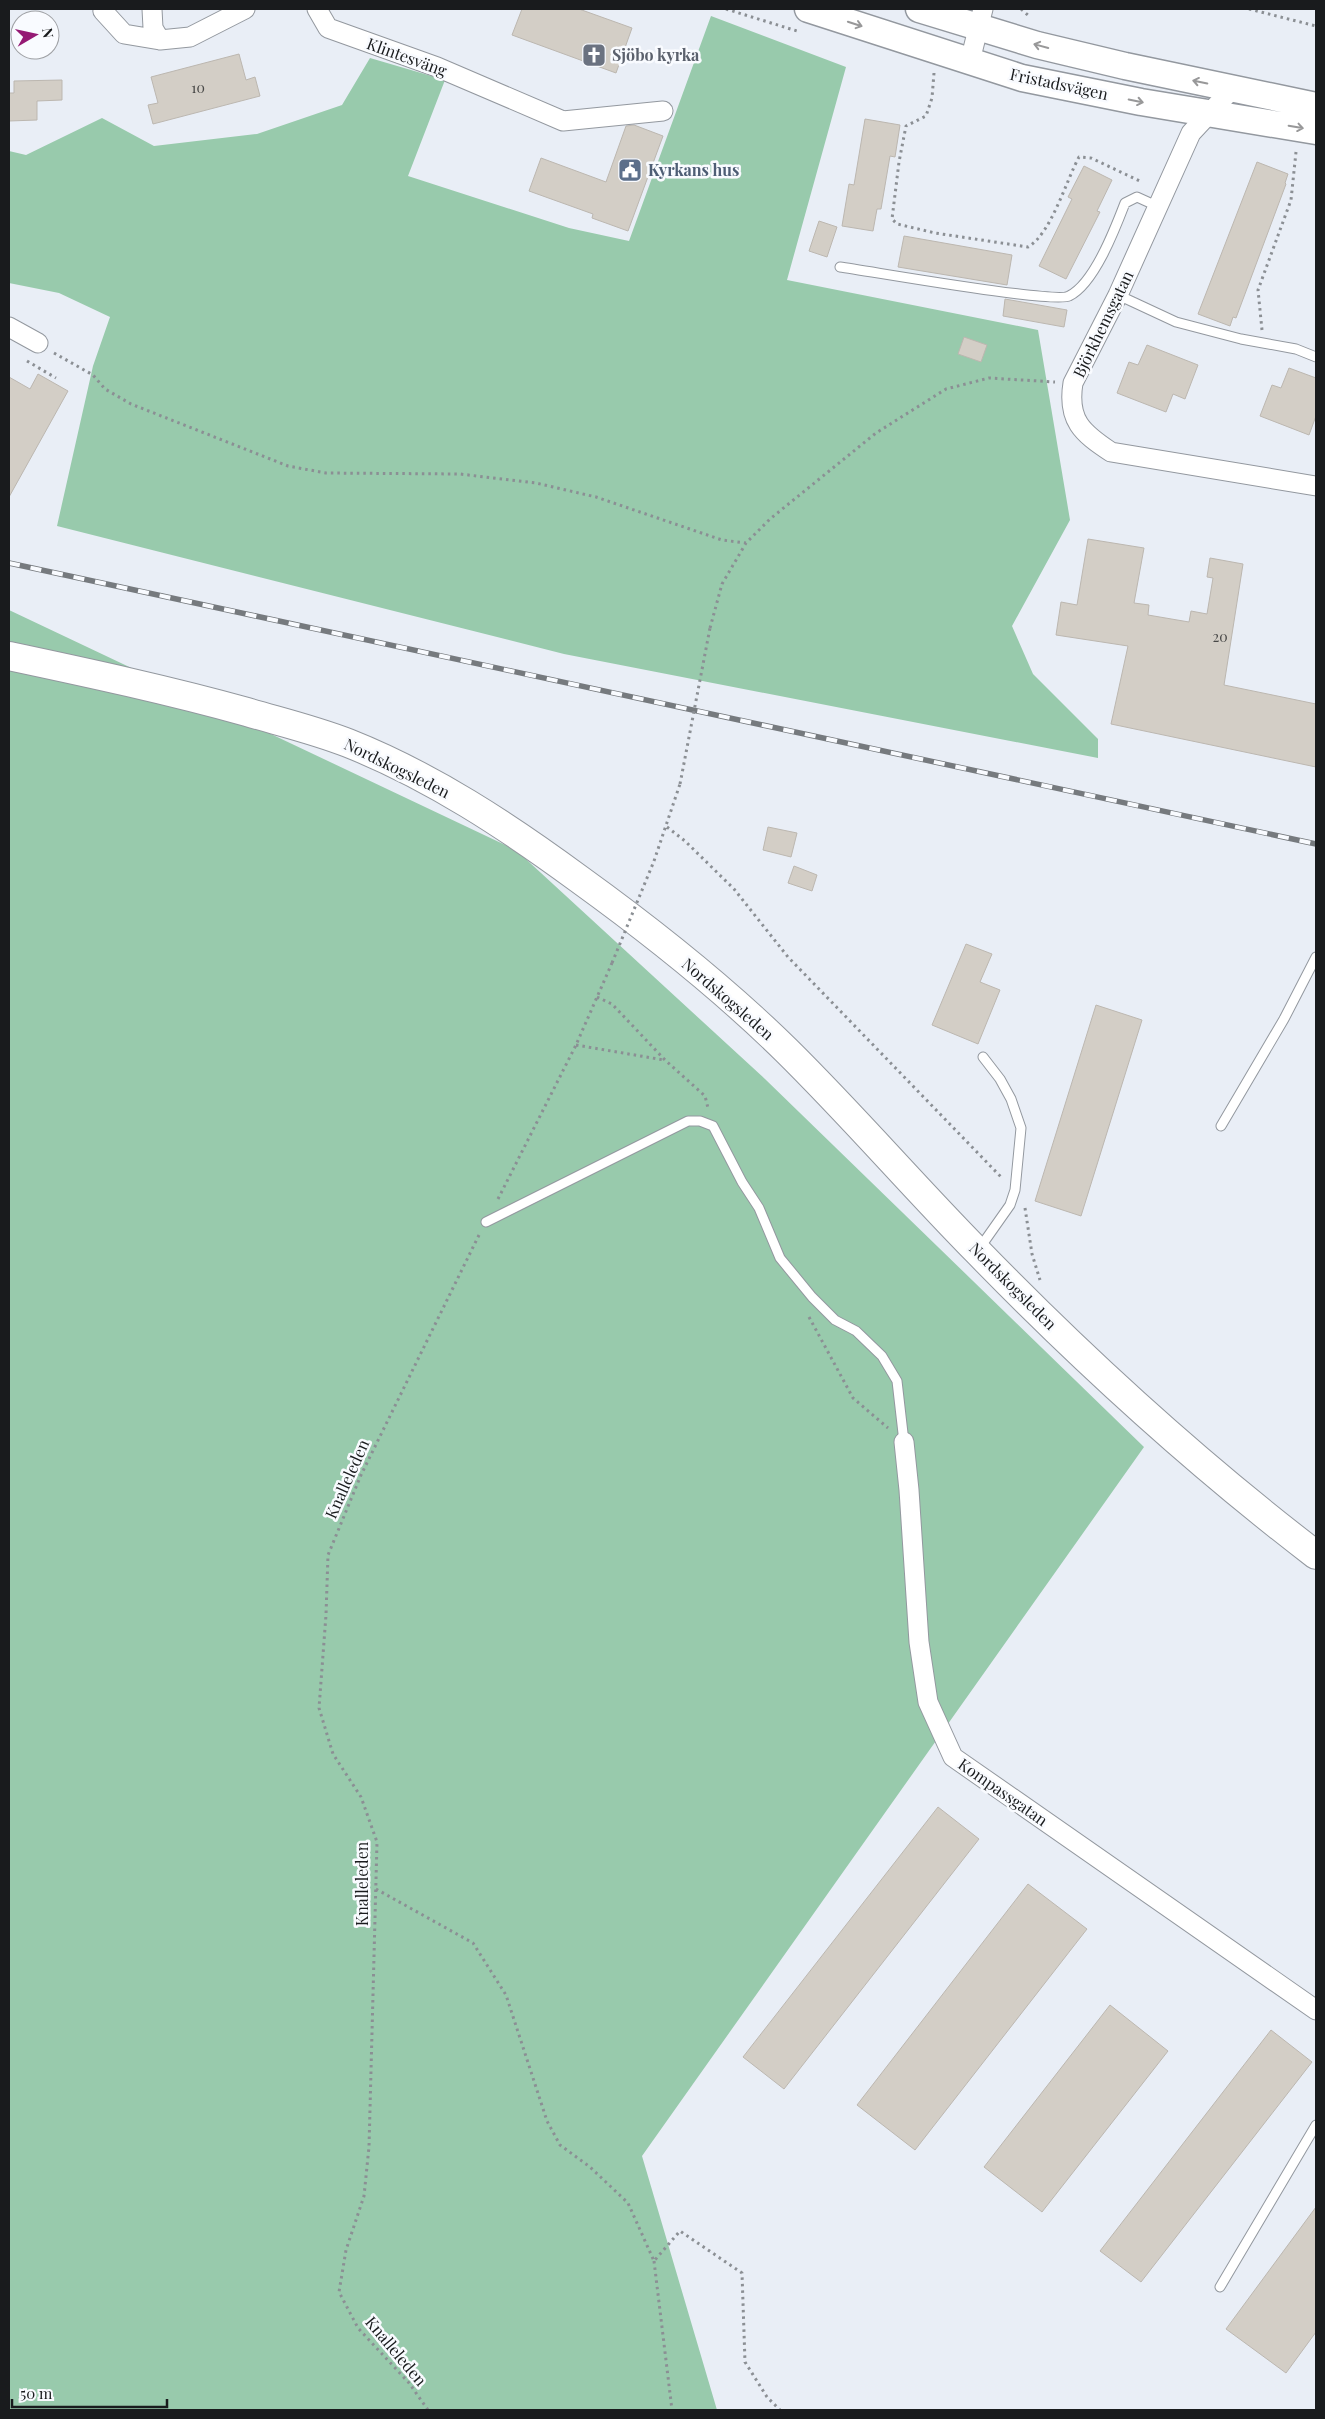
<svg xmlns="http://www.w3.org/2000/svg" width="1325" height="2419" viewBox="0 0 1325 2419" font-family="'Playfair Display',serif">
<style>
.green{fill:#98caac}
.building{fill:#d3cec6;stroke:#bcb7b0}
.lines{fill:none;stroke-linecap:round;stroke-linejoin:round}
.lane-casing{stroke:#93989f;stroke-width:11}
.street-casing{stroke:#93989f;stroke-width:21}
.secondary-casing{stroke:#93989f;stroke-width:29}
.primary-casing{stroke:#93989f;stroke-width:30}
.path{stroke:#8b8f94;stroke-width:3;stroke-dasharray:2.5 4;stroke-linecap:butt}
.lane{stroke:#fff;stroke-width:9}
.street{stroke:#fff;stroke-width:19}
.secondary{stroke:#fff;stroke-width:26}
.primary{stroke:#fff;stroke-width:28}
.rail-casing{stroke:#767a7e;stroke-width:5.5}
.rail{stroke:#f9fbff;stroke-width:4;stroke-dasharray:11;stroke-linecap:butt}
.path-bridge{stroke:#8b8f94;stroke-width:3;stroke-dasharray:2.5 4;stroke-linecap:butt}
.oneway{stroke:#989899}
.labels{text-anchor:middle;stroke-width:5;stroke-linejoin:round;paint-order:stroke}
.number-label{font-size:14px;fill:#484847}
.worship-label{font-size:16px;font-weight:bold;fill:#5b616d;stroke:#f9fbff;text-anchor:start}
.street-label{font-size:16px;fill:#191b1d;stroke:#f9fbff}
.service-label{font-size:16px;font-weight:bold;fill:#4e5e75;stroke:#f9fbff;text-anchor:start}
</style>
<rect width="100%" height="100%" fill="#e9eef6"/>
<!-- green -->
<path class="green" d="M711,16L846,67L787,280L1038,330L1070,520L1012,626L1033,674L1098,739V758L564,654L57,526L93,366L110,317L59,293L9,283V151L26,155L102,118L154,146L257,134L342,105L370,58L445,80L408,176L569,228L629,241Z
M9,610L516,850L765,1079L1144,1447L642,2156L717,2410H9Z"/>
<!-- building -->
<path class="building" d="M522,9H579L632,28L616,73L512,35Z
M239,54L246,80L255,77L260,96L153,124L148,105L158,103L151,77Z
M62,80V100L37,101V120L9,121V93H14V81Z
M865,119L900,125L895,157L890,156L881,209H877L873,231L842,226L849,184L854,185Z
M634,125L663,136L628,231L592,218L593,214L529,191L541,158L606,182L626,126Z
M1257,162L1288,174L1285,183L1286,184L1236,318L1233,317L1230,326L1198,314Z
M1084,166L1112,180L1097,211L1100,212L1066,279L1039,266L1072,199L1068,197Z
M819,221L837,227L827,257L809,251Z
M904,236L1012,255L1007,285L898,267Z
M1005,299L1067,310L1064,327L1003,316Z
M964,337L987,345L981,362L958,354Z
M1147,345L1198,365L1185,399L1173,394L1166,412L1117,393L1129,362L1138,365Z
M1289,368L1316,378V416L1309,435L1260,416L1272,385L1281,388Z
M38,374L68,391L9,497V377L30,389Z
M1088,539L1144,548L1134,603L1149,605L1148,615L1189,622L1191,611L1207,614L1213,578L1207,577L1210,558L1243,564L1224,685L1316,704V767L1111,724L1128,646L1056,635L1061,602L1077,605Z
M768,827L797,833L791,857L763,850Z
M794,866L817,875L812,891L788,883Z
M966,944L992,954L980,982L1000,990L978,1044L932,1025Z
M1096,1005L1142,1020L1081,1216L1035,1201Z
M938,1807L979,1839L784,2089L743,2057Z
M1028,1884L1087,1929L915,2150L857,2105Z
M1110,2005L1168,2051L1042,2212L984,2167Z
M1271,2030L1312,2062L1141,2282L1100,2251Z
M1316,2207V2332L1286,2373L1226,2329Z"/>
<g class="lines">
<!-- lane casing -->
<g class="lane-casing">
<path id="lane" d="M840,267C870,271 1054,304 1069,296C1094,284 1115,229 1125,203L1137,197L1159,207
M1118,295L1176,322L1241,339L1296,349L1316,357
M1221,1126L1284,1019L1316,957
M486,1222L688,1121H700L713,1126L742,1182L759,1208L780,1258L812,1297L835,1320L856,1331L882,1356L897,1381L904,1442
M979,1249L1010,1205L1015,1190L1021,1128L1011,1099L1000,1079L983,1057
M1220,2287L1316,2125"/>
</g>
<!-- street casing -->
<g class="street-casing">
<path id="street" d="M104,9L103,11L124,34L160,40L190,37L245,9
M152,9L153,28L160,40
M317,9L328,28L437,67L563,121L663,111
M970,61L983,9
M1232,89L1191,133L1118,295L1073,383C1067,420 1082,433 1111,452L1316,486
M9,327L38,343
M904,1442L909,1490L919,1642L928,1702L953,1757L1316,2010"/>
</g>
<!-- secondary casing -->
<g class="secondary-casing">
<path id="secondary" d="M808,9L1022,78L1141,102L1316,131
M919,9L1037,45L1125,66L1316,106"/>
</g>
<!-- primary casing -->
<g class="primary-casing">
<path id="primary" d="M9,656C89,673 168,690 247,712C281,722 315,730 348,743C431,776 507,826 579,879C651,931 723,988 786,1050C852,1115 912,1185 977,1251C1082,1359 1196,1463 1316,1555"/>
</g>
<!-- path -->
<path class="path" d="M726,9L797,31
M1021,9L1030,17
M1249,9L1316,26
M934,73L932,98L926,116L906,126L899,162L892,219L897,224L935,233L1028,247C1051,234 1066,181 1079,157L1091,158L1142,182
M1262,330L1258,290L1291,200L1296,152
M54,353L93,375L105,389L131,404L288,466L326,473L460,474L536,483L596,497L722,540L746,543
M27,361L56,378
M710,628L722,584L746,543L770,519L876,433L946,389L989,378L1055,382
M667,827L685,841L734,889L788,957L1002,1178
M654,861L680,784
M597,997L612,1004L665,1060L705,1096L708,1108
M576,1045L664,1060
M498,1199L576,1045L612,963
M1025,1208L1032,1254L1040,1280
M809,1317L853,1398L888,1428
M376,1889L473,1943L506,1995L547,2121L560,2145L590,2167L628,2203L654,2261L680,2231L742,2273L745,2362L767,2397L780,2410
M654,2261L672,2410
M428,2410L409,2383L358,2328L339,2292L346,2250L364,2196L369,2147L377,1842L361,1797L333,1754L319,1708L326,1615L328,1555L361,1475L480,1233"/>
<!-- lane -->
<use href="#lane" class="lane"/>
<!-- street -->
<use href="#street" class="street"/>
<!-- secondary -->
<use href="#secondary" class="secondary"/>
<!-- primary -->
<use href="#primary" class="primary"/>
<!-- rail casing -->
<g class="rail-casing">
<path id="rail" d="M9,563L1316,844"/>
</g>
<!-- rail -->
<use href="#rail" class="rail"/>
<!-- path-bridge -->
<path class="path-bridge" d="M680,784L710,628
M612,963L654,861"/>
</g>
<!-- one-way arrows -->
<defs><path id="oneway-shaft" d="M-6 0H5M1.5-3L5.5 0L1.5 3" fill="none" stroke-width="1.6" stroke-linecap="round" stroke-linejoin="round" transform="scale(1.25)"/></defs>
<g class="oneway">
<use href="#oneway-shaft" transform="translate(855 24) rotate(18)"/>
<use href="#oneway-shaft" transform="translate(1041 46) rotate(-165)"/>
<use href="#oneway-shaft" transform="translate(1200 82) rotate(-168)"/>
<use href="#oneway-shaft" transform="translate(1136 101) rotate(12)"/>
<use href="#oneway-shaft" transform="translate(1296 127) rotate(10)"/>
</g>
<!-- icons -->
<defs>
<g id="church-square" transform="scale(1.25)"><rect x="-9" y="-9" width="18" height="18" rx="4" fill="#6b7280" stroke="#f9fbff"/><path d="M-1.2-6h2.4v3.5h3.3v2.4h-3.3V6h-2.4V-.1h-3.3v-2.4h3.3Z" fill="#fff"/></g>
<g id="civic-square" transform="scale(1.25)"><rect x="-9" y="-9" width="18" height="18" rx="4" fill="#5c6f8a" stroke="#f9fbff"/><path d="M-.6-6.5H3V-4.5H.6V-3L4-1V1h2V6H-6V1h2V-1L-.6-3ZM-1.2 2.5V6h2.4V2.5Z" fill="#fff"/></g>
</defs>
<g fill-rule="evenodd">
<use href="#church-square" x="594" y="55"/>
<use href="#civic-square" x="630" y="170"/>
</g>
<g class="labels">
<!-- number labels -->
<g class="number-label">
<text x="198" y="93">10</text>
<text x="1220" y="642">20</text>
</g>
<!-- worship labels -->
<g class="worship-label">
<text x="612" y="61">Sjöbo kyrka</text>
</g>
<!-- street labels -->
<g class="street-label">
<text transform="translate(407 57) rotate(20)" y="6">Klintesväng</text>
<text transform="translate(1059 84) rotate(12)" y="6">Fristadsvägen</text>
<text transform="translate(1103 324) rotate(-64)" y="6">Björkhemsgatan</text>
<text transform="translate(397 768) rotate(26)" y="6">Nordskogsleden</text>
<text transform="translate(728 999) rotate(41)" y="6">Nordskogsleden</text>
<text transform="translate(1013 1286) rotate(45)" y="6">Nordskogsleden</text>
<text transform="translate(347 1479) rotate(-66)" y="6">Knalleleden</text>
<text transform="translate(1003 1792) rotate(35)" y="6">Kompassgatan</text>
<text transform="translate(362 1884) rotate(-90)" y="6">Knalleleden</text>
<text transform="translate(396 2351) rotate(50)" y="6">Knalleleden</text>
</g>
<!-- service labels -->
<g class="service-label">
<text x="648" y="176">Kyrkans hus</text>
</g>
</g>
<!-- border -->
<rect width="1325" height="2419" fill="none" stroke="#191b1d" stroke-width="20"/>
<!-- north arrow -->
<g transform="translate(35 35) rotate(81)"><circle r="24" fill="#f9fbff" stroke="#9fa1a5"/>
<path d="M0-4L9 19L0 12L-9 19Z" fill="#951974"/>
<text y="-8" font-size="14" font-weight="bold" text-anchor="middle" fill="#191b1d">N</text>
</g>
<!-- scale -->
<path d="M12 2399v8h155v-8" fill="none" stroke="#191b1d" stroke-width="2.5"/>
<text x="20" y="2399" font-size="15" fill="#191b1d" stroke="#f9fbff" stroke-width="4" paint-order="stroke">50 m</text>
</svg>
